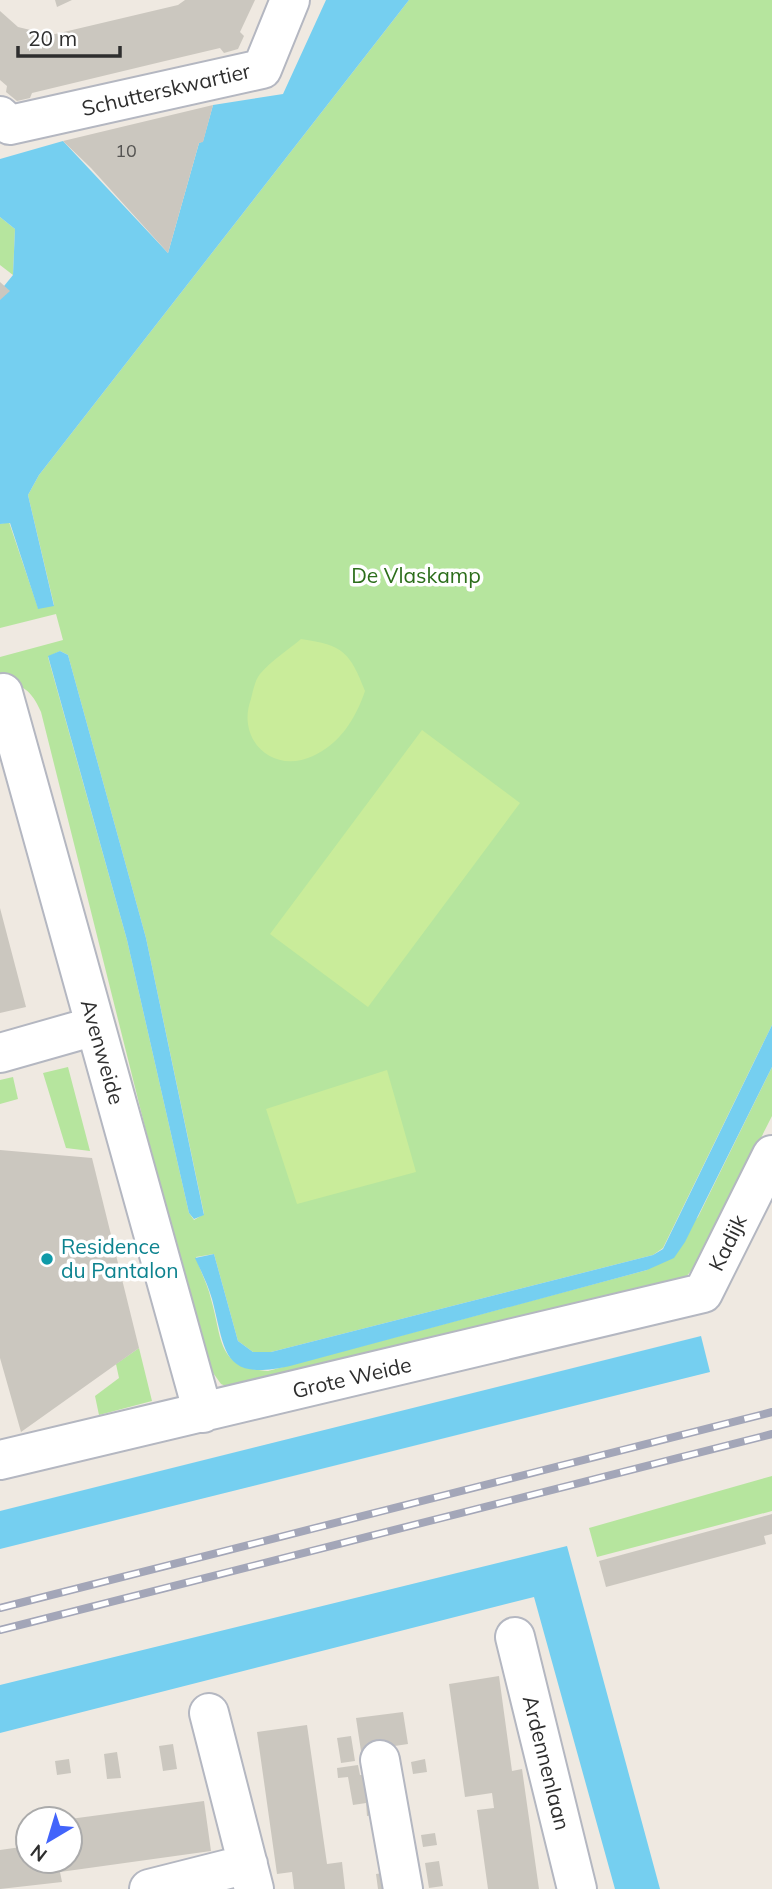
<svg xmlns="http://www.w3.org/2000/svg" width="772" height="1889" viewBox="0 0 772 1889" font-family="Mulish,sans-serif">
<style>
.green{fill:#b6e59e;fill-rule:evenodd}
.pitch{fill:#c9ec9a}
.water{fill:#75cff0}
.building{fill:#cbc7bf}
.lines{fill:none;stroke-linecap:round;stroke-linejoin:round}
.minor-casing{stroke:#b4b7c1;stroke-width:42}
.minor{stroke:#fff;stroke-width:38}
.rail-casing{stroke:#a3a6b8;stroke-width:8}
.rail{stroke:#fff;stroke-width:5;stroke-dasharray:16;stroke-linecap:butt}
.culture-dot{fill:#0f9aa8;stroke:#fff;stroke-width:2.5}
.labels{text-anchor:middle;stroke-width:7;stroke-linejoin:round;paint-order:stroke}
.number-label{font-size:18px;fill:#555452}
.street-label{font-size:21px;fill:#2e2e2e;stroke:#fff}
.park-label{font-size:21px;fill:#2c6e1b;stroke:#fff}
.culture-label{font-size:21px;fill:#0d838f;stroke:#fff;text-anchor:start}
</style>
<rect width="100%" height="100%" fill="#efe9e1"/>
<!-- green -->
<path class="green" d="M409,0H772V1025L663,1248L653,1255L271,1352H253L238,1341L214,1254L196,1257C200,1271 208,1285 211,1299C223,1340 216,1368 268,1371L647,1270L698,1217L772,1067V1116L698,1263L684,1279L237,1391L221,1384L211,1370L175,1247L41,712C32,691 22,683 0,681V657L63,640L56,614L0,628V524L9,522L38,608L54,605L28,495L39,475ZM60,651L68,655L146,938L204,1214L194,1220L189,1213L127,940L48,657Z
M0,217L15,229L13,275L0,265Z
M68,1067L90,1151L66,1148L43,1073Z
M13,1077L18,1099L0,1104V1080Z
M139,1348L152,1401L99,1415L95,1396L119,1378L116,1364Z
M772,1476V1511L597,1557L589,1528Z"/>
<!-- pitch -->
<path class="pitch" d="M301,639C344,645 350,653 365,691C356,718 340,744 313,756C272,775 236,739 251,699C253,691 255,680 260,674C271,661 288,650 301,639Z
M422,730L520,803L368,1007L270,934Z
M387,1070L416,1172L297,1204L266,1109Z"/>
<!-- water -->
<path class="water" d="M326,0H409L39,475L28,495L54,606L38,609L10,523L0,524V291L13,275L15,229L0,217V159L63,141L168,253L199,143L203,141L213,105L283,94Z
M60,651L68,655L146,938L204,1215L194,1219L189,1213L127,940L48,656Z
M772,1025V1067L685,1242L674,1258L647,1270L290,1366C222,1381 226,1353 212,1299C208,1285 201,1271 195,1258L214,1254L238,1341L253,1352H271L653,1255L663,1249Z
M701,1336L710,1372L0,1549V1511Z
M567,1546L660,1889H615L534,1597L0,1733V1685Z"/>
<!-- building -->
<path class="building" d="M55,0H72L57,7Z
M185,0H255L240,32L244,36L238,49L224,53L220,48L165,61L32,93L30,98L17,101L6,92L7,86L0,80V11L18,27L51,35L178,5Z
M213,105L203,142L199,143L168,253L91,168L63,141Z
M0,282L10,291L0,300Z
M0,908L26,1007L0,1013Z
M0,1150L92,1158L139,1348L21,1432L0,1358Z
M772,1514V1534L764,1536L766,1544L606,1587L599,1561Z
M499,1676L512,1771L522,1769L539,1889H488L477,1810L494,1808L492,1793L465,1797L449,1684Z
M403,1712L408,1744L361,1751L356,1718Z
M307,1725L327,1864L342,1862L345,1889H294L292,1872L277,1874L257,1732Z
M351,1736L355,1761L341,1763L337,1738Z
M173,1744L177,1769L163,1771L159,1746Z
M117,1752L121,1778L107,1779L104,1754Z
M69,1759L71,1773L57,1775L55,1761Z
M425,1759L427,1772L413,1774L411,1762Z
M358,1765L360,1775H364L382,1814L367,1816L366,1803L353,1805L348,1777L338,1778L337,1768Z
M204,1801L211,1851L60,1872L62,1882L0,1889V1850L28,1846V1861H70V1819Z
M435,1833L437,1845L423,1847L421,1835Z
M439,1861L443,1886L429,1888L425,1863Z
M390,1872L392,1889H378L376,1874Z"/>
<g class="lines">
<!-- minor casing -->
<g class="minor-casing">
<path id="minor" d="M0,116L10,125L262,69L290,0
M0,694L3,693L203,1413
M0,1053L95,1026
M0,1460L703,1293L772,1155
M515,1637L577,1889
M209,1713L254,1889
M380,1760L403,1889
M149,1889L248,1864"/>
</g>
<!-- minor -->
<use href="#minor" class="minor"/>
<!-- rail casing -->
<g class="rail-casing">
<path id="rail" d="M0,1608L772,1412
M0,1630L772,1434"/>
</g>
<!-- rail -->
<use href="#rail" class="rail"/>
</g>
<!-- markers -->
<circle class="culture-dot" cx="47" cy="1259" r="7"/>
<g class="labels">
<!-- number labels -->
<g class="number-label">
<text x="126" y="157">10</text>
</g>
<!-- street labels -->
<g class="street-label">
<text transform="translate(166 90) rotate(-13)" y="7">Schutterskwartier</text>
<text transform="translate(102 1052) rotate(74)" y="7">Avenweide</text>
<text transform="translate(728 1243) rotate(-64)" y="7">Kadijk</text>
<text transform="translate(352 1378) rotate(-13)" y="7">Grote Weide</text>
<text transform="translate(546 1763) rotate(76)" y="7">Ardennenlaan</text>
</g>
<!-- park labels -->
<g class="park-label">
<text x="416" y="583">De Vlaskamp</text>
</g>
<!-- culture labels -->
<g class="culture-label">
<text x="61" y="1254">Residence<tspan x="61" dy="24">du Pantalon</tspan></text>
</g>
</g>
<!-- north arrow -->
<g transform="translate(49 1840) rotate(218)"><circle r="33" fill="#ffffff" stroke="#ababab" stroke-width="2"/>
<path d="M0-5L12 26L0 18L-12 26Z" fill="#4264fb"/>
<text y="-10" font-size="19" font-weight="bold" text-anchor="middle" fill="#2e2e2e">N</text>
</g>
<!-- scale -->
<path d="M18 46v10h102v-10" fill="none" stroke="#2e2e2e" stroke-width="3.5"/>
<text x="28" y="46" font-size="21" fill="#2e2e2e" stroke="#ffffff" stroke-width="5" paint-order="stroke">20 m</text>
</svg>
